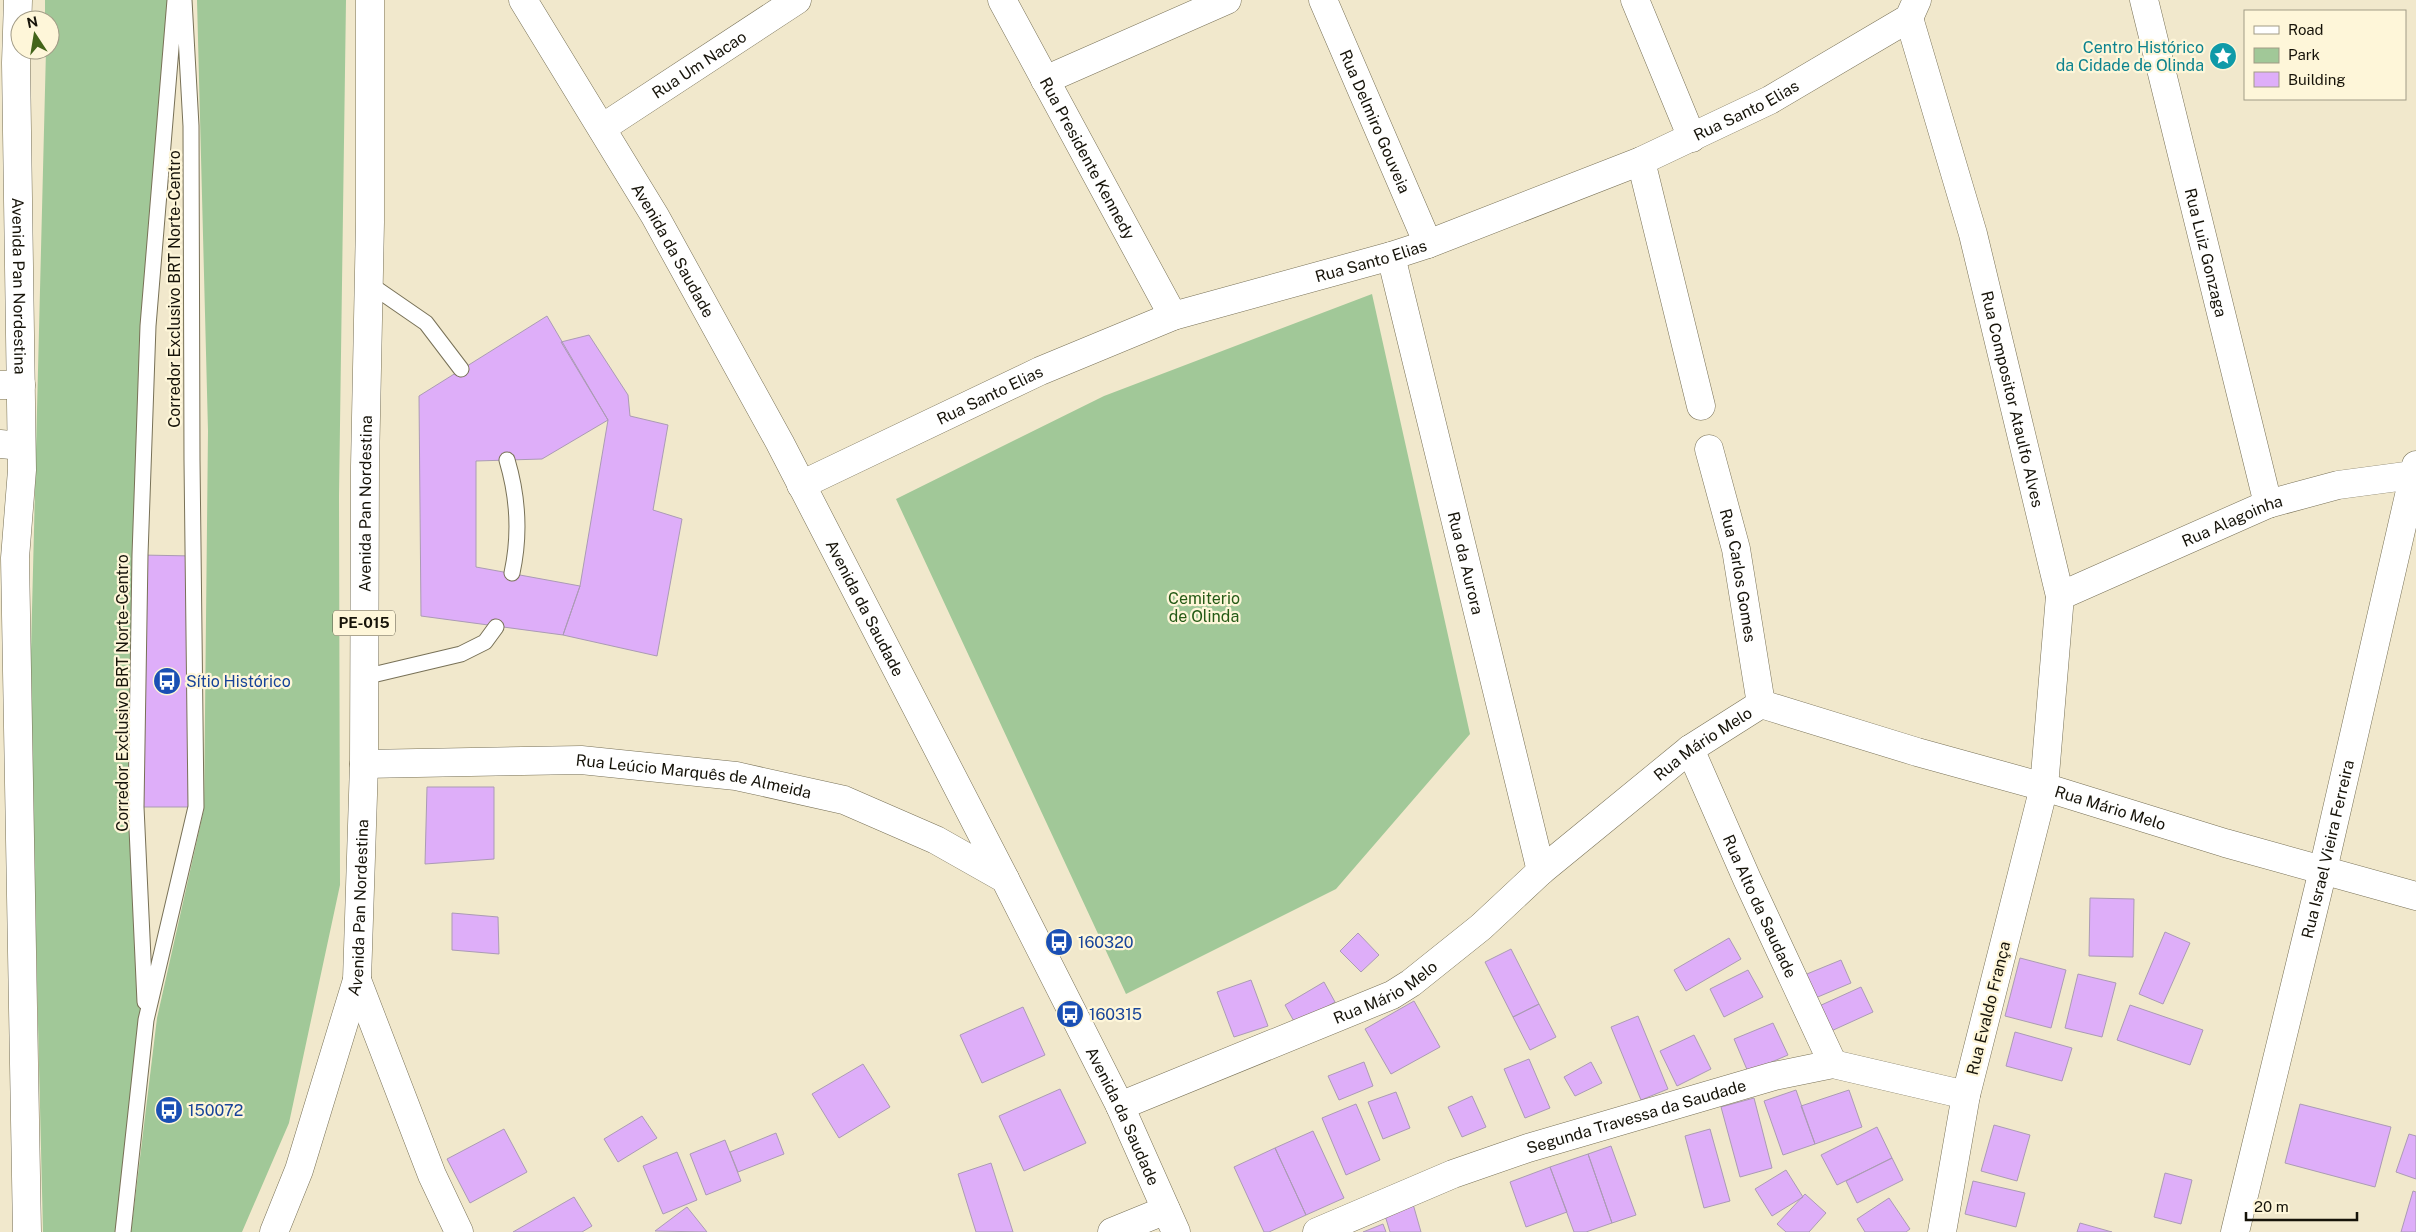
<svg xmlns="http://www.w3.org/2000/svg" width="2416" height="1232" viewBox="0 0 2416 1232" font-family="'Public Sans',sans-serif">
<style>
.green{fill:#a1c898}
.building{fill:#deaef9;stroke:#ab9bb4}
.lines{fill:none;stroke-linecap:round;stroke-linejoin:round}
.lane-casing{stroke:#787157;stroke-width:17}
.street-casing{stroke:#787157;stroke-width:29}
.secondary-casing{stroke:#787157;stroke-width:29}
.highway-casing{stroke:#787157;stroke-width:29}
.lane{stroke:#fff;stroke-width:15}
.street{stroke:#fff;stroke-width:28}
.secondary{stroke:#fff;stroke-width:28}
.highway{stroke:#fff;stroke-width:28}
.labels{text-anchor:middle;stroke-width:4.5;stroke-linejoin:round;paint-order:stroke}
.shield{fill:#fef6d9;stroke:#5c5747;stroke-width:1}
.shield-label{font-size:15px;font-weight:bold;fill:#161309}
.culture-label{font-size:16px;fill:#0d838f;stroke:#fef6d9;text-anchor:end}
.street-label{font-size:16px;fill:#161309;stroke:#fef6d9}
.park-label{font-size:16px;fill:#245a15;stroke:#fef6d9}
.transit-label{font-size:16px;fill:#164399;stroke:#fef6d9;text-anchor:start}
</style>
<rect width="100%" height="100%" fill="#f1e8cc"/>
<!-- green -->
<path class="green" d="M45,0H176L140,555L146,1020L124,1232H43L30,690L46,50H50V20H45Z
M197,0H346L339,496L340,885L289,1123L242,1232H131L157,1018L204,809L208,431Z
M1372,294L1470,734L1336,889L1126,994L896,499L1104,396Z"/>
<!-- building -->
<path class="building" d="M547,316L608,420L542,459L476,461V567L580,586L563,635L421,616L419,396Z
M589,335L628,395L630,416L668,425L653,510L682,519L657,656L563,635L580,586L608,420L561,342Z
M141,555L194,556L196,807H137Z
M427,787H494V859L425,864Z
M2090,898L2134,899L2133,957L2089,956Z
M452,913L498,917L499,954L452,950Z
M2165,932L2190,943L2163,1004L2139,994Z
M1358,933L1379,955L1361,972L1340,951Z
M1729,938L1741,959L1686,991L1674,970Z
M1511,949L1539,1004L1513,1017L1485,962Z
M2020,958L2066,970L2051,1028L2005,1016Z
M1841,960L1851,983L1813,999L1802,976Z
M1748,970L1763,997L1724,1017L1710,989Z
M2078,974L2116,983L2102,1037L2065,1028Z
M1251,980L1268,1026L1234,1037L1217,992Z
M1324,982L1335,1002L1296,1025L1285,1005Z
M1861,987L1873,1012L1829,1032L1817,1007Z
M1414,1001L1440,1047L1391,1074L1365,1029Z
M1539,1004L1556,1037L1530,1050L1513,1017Z
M2130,1005L2203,1030L2190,1065L2117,1040Z
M1023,1007L1045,1055L982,1083L960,1035Z
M1638,1016L1668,1089L1641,1100L1611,1027Z
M1773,1023L1788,1055L1748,1072L1734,1039Z
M2015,1032L2072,1048L2062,1081L2006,1066Z
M1694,1035L1711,1069L1677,1086L1660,1051Z
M1529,1059L1550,1108L1525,1118L1504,1069Z
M1364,1062L1373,1086L1339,1100L1328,1076Z
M1591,1062L1602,1083L1575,1096L1564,1077Z
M863,1064L890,1107L839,1138L812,1094Z
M1060,1089L1086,1143L1024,1171L999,1116Z
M1796,1090L1815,1144L1783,1155L1764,1101Z
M1849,1090L1862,1127L1815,1144L1801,1106Z
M1396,1092L1410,1128L1383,1139L1368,1102Z
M1472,1096L1486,1127L1462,1137L1448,1107Z
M1754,1098L1772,1168L1740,1177L1721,1107Z
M1356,1104L1380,1160L1346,1175L1322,1118Z
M2300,1104L2391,1127L2375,1187L2285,1163Z
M642,1116L657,1138L618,1162L604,1139Z
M1994,1125L2030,1135L2017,1181L1981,1171Z
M1877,1127L1892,1158L1837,1185L1821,1155Z
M504,1129L527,1172L470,1203L447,1159Z
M1710,1129L1730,1201L1704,1208L1685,1136Z
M1313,1131L1344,1198L1306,1215L1275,1148Z
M776,1133L784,1154L738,1172L730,1152Z
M2409,1134L2416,1136V1179L2396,1172Z
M725,1140L741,1181L706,1195L690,1154Z
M1611,1146L1636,1215L1612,1223L1588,1154Z
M1275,1148L1306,1215L1269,1232H1264L1234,1167Z
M677,1152L697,1200L663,1214L643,1166Z
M1588,1154L1612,1223L1586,1232H1574L1550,1167Z
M1892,1158L1903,1180L1857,1203L1846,1181Z
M991,1163L1013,1232H976L958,1174Z
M1550,1167L1567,1212L1526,1227L1510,1182Z
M1786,1170L1803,1197L1772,1216L1755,1189Z
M2165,1173L2192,1180L2181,1224L2154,1217Z
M1973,1181L2025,1193L2016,1227L1965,1214Z
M2413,1191L2416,1192V1232H2401Z
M1805,1194L1826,1213L1809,1232H1786L1777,1224Z
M574,1197L592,1226L582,1232H513Z
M1889,1198L1910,1229L1906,1232H1865L1857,1219Z
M1413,1204L1421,1232H1390L1384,1212Z
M687,1207L707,1232L655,1231Z
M2080,1223L2112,1232H2077Z
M1383,1224L1386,1232H1363Z"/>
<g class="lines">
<!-- lane casing -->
<g class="lane-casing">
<path id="lane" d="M368,283L426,323L461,369
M507,460C518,497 520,536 512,573
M364,677L461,654L485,642L496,627
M145,1002L136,807L140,555L148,326L175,0
M123,1232L146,1020L196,807L192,460L191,126L184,0"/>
</g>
<!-- street casing -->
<g class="street-casing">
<g id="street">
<path id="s1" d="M523,0L655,216L780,443L1005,879"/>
<path id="s2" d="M1002,0L1173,316"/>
<path id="s3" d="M1323,0L1428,244"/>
<path d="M1635,0L1692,138"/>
<path id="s4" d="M2144,0L2268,504"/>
<path id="s5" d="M1909,18L1973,234L2060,596L2044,787L1966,1095L1942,1232"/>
<path d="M1045,80L1227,0"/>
<path id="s6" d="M602,128L797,0"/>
<path d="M1641,161L1701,406"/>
<path id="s7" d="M1391,256L1541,871"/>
<path d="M0,385H21"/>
<path d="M0,444L21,446"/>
<path id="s8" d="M1709,449L1736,549L1761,704"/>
<path id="s9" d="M801,485L1040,371L1173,316L1391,256L1428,244L1641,161L1770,100L1909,18L1917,0"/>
<path id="s10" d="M2060,596L2268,504L2338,485L2413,475"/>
<path id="s11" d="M1690,749L1747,879L1833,1064"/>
<path d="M357,980L432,1175L459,1232"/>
<path id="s12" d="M1120,1106L1392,995L1411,983L1481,927L1541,871L1690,749L1761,704L1917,752L2044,787L2225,843L2416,896"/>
<path d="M1112,1232L1166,1210"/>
<path id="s13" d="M1317,1232L1453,1174L1528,1148L1774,1076L1833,1064L1966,1095"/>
<path id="s14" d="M2235,1232L2323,870L2416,465"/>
</g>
</g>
<!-- secondary casing -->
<g class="secondary-casing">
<g id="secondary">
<path id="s15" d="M364,764L581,760L736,776L844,800L936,840L1005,879L1120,1106L1176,1232"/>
</g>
</g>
<!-- highway casing -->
<g class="highway-casing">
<g id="highway">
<path id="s16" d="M18,0L16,63L22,470L15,558L27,1232"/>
<path id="s17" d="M274,1232L299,1170L357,980L364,764L365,466L370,222V0"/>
</g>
</g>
<!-- lane -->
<use href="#lane" class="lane"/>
<!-- street -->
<use href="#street" class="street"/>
<!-- secondary -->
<use href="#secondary" class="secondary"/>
<!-- highway -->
<use href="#highway" class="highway"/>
</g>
<!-- icons -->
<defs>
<g id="sight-disc" transform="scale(1.4375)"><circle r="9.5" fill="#0f9aa8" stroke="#fef6d9"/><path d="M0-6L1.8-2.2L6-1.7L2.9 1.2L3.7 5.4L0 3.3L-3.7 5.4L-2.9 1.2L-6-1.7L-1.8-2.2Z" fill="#fff"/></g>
<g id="bus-disc" transform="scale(1.4375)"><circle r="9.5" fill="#1a4fb4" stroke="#fef6d9"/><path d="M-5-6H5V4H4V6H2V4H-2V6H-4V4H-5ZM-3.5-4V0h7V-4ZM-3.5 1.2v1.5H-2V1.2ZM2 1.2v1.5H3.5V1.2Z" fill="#fff"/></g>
</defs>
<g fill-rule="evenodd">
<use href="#sight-disc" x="2223" y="56"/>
<use href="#bus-disc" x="167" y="681"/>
<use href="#bus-disc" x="1059" y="942"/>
<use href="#bus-disc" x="1070" y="1014"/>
<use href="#bus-disc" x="169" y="1110"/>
</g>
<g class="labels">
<!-- shield labels -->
<rect class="shield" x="333" y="610.5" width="62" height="25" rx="4"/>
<g class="shield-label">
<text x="364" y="628">PE-015</text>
</g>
<!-- culture labels -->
<g class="culture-label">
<text x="2204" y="53">Centro Histórico<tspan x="2204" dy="18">da Cidade de Olinda</tspan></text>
</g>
<!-- street labels -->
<g class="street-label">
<text dy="6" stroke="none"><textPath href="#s6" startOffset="116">Rua Um Nacao</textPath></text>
<text dy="6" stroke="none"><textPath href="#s9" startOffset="1019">Rua Santo Elias</textPath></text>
<text dy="6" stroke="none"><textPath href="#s3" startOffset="132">Rua Delmiro Gouveia</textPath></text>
<text dy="6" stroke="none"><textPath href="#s2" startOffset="180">Rua Presidente Kennedy</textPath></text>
<text dy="6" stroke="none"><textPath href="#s1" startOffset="292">Avenida da Saudade</textPath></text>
<text dy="6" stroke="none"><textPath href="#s4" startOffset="260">Rua Luiz Gonzaga</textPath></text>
<text dy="6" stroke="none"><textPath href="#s9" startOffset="614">Rua Santo Elias</textPath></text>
<text dy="6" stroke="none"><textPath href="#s16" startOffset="286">Avenida Pan Nordestina</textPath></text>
<text transform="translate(174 289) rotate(-90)" y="6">Corredor Exclusivo BRT Norte-Centro</text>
<text dy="6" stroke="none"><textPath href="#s9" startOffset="209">Rua Santo Elias</textPath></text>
<text dy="6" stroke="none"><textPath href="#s5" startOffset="395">Rua Compositor Ataulfo Alves</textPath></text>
<text dy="6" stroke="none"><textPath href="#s17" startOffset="742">Avenida Pan Nordestina</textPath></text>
<text dy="6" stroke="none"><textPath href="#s10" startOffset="188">Rua Alagoinha</textPath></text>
<text dy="6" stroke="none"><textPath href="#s7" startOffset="316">Rua da Aurora</textPath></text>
<text dy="6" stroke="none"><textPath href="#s8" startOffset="130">Rua Carlos Gomes</textPath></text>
<text dy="6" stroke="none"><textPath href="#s1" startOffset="698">Avenida da Saudade</textPath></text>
<text transform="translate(122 693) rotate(-90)" y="6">Corredor Exclusivo BRT Norte-Centro</text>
<text dy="6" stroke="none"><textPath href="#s12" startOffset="694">Rua Mário Melo</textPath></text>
<text dy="6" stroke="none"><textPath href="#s15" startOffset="331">Rua Leúcio Marquês de Almeida</textPath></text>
<text dy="6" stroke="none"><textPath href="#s12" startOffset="1129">Rua Mário Melo</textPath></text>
<text dy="6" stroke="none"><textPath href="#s14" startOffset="394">Rua Israel Vieira Ferreira</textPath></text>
<text dy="6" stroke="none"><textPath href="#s17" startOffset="338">Avenida Pan Nordestina</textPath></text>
<text dy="6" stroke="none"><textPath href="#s11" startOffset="172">Rua Alto da Saudade</textPath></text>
<text dy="6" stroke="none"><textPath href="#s12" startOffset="289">Rua Mário Melo</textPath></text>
<text transform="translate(1988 1008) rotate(-76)" y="6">Rua Evaldo França</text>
<text dy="6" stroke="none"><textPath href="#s15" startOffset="928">Avenida da Saudade</textPath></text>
<text dy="6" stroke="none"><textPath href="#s13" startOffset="340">Segunda Travessa da Saudade</textPath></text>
</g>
<!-- park labels -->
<g class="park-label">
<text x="1204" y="604">Cemiterio<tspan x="1204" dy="18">de Olinda</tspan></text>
</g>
<!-- transit labels -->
<g class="transit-label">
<text x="186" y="687">Sítio Histórico</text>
<text x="1078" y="948">160320</text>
<text x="1089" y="1020">160315</text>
<text x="188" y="1116">150072</text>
</g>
</g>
<!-- legend -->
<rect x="2244" y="10" width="162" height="90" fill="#fef6d9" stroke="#a19b86"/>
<rect x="2254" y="26" width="25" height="8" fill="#ffffff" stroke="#a19b86"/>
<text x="2288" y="35" font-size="15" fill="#161309">Road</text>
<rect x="2254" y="48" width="25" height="15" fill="#a1c898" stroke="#a19b86"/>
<text x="2288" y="60" font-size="15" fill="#161309">Park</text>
<rect x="2254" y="72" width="25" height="15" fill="#deaef9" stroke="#a19b86"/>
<text x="2288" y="85" font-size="15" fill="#161309">Building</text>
<!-- north arrow -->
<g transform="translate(35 35) rotate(348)"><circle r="24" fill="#fef6d9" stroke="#a19b86"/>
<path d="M0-4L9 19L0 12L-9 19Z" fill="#43641a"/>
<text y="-8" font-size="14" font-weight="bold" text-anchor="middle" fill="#161309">N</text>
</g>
<!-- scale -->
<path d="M2246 1212v8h111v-8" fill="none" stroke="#161309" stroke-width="2.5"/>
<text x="2254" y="1212" font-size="15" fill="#161309" stroke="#fef6d9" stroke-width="4" paint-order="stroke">20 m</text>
</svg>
